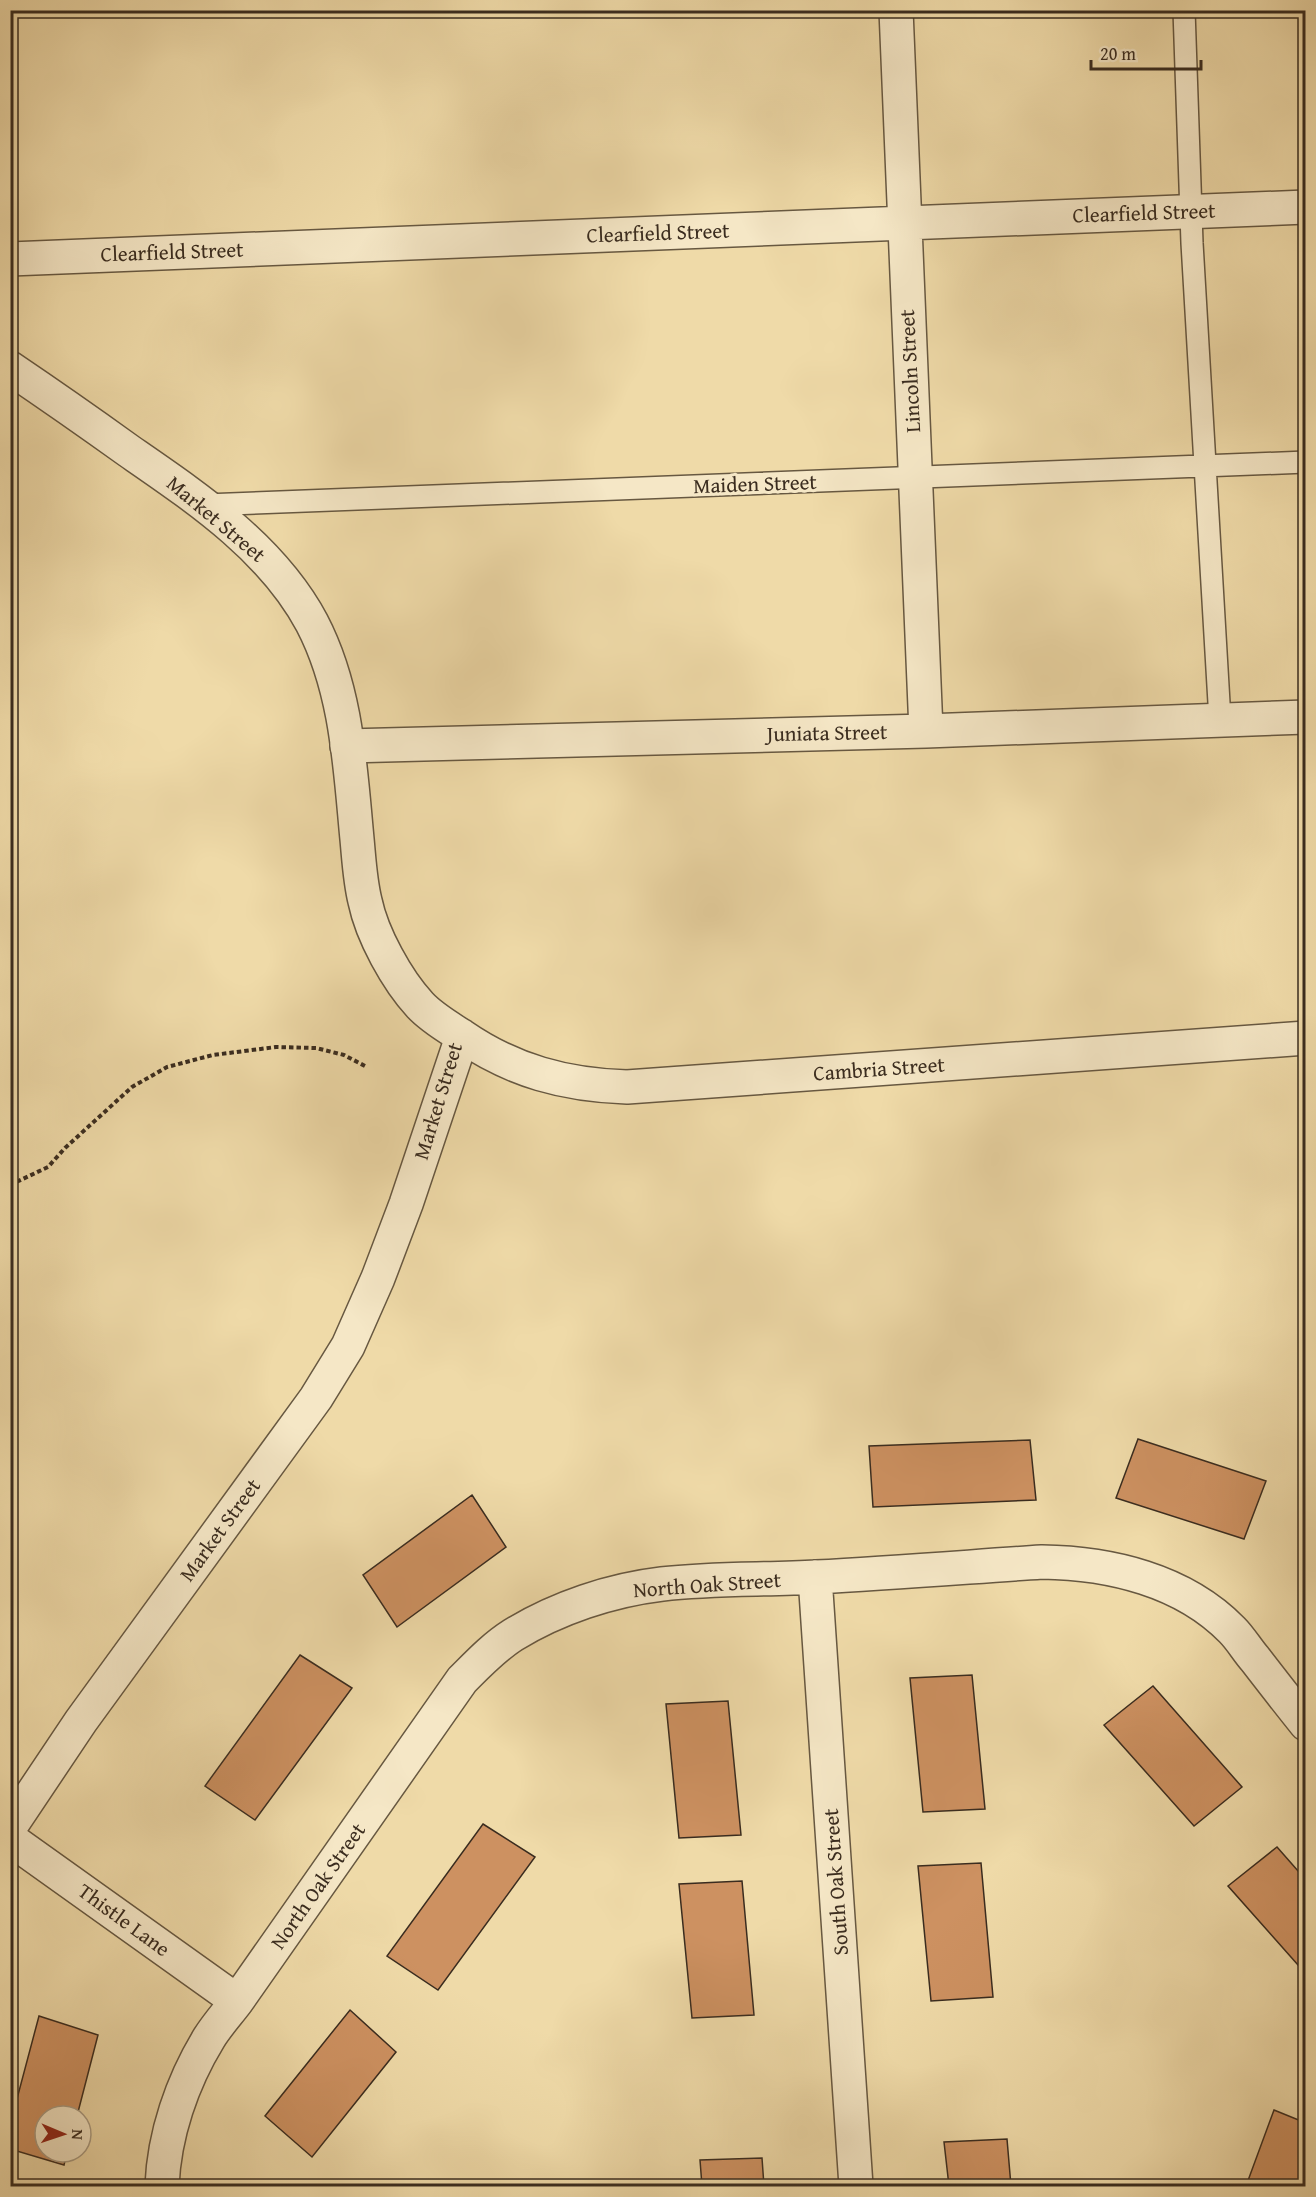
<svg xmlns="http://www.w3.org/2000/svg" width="1316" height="2197" viewBox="0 0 1316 2197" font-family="'Gentium Book Plus',serif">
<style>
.building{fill:#cd9161;stroke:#3a2c1f;stroke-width:1.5}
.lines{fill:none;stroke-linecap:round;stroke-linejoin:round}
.service-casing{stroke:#675841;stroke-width:24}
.minor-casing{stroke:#675841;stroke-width:36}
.tertiary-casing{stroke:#675841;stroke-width:36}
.path{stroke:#3a2c1f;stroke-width:4;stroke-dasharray:4.5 3;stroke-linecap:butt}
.service{stroke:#f5e7c6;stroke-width:21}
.minor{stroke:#f5e7c6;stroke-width:33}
.tertiary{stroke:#f5e7c6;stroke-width:33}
.labels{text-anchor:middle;stroke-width:6;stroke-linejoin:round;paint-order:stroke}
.street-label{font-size:21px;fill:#3a2c1f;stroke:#f5e7c6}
</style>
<rect width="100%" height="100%" fill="#efdaa8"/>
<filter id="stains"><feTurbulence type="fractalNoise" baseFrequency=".00333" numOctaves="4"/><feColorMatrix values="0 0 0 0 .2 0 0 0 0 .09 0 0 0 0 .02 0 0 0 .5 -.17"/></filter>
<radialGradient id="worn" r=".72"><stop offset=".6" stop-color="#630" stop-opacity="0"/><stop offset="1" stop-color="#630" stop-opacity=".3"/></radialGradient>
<!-- building -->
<path class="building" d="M1138,1439L1266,1481L1244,1539L1116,1498Z
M1030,1440L1036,1500L873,1507L869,1446Z
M472,1495L506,1547L397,1627L363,1575Z
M300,1655L352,1688L255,1820L205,1786Z
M972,1675L985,1809L923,1812L910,1678Z
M1153,1686L1242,1787L1194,1826L1104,1725Z
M728,1701L741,1835L679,1838L666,1704Z
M483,1824L535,1857L438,1990L387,1956Z
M1277,1847L1306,1880V1974L1228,1886Z
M981,1863L993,1997L931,2001L918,1866Z
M742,1881L754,2015L692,2018L679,1884Z
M350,2010L396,2052L312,2157L265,2116Z
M39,2016L98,2035L77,2116H45V2152H67L64,2165L10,2149V2125Z
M1274,2110L1306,2123V2186H1246Z
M1007,2139L1011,2186H949L944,2142Z
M762,2158L764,2186H702L700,2160Z"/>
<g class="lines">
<!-- service casing -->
<g class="service-casing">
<path id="service" d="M1184,10L1192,243L1220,720
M205,505L1306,462"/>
</g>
<!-- minor casing -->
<g class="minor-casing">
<path id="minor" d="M896,10L926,731
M10,259L1306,207
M347,746L926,731L1306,717
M815,1577L856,2186
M10,1827L81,1721L316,1398L348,1346L378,1278L406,1204L462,1037
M10,1839L237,2001
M162,2186C164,2135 182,2082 209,2038C217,2025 228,2013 237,2001L462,1680C478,1664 494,1647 513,1635C557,1608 611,1590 662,1584C713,1578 765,1580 816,1577C892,1573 967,1567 1042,1562C1110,1563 1183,1580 1232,1630C1241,1639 1247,1650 1255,1659C1272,1681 1289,1703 1306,1724"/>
</g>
<!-- tertiary casing -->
<g class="tertiary-casing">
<path id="tertiary" d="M10,368C50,395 90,423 129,451C197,498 272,548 312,623C347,690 350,766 357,839C359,860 360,881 365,901C372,935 397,980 420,1005C432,1018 448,1027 462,1036C513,1071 565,1085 627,1087L1306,1038"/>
</g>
<!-- path -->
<path class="path" d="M10,1185L48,1167L65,1148L132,1087L167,1067L213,1055L276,1047L316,1048L344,1055L365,1066"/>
<!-- service -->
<use href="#service" class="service"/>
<!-- minor -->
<use href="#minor" class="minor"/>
<!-- tertiary -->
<use href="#tertiary" class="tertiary"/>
</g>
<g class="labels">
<!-- street labels -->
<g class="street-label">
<text transform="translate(1144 213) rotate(-2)" y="7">Clearfield Street</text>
<text transform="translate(658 233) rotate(-2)" y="7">Clearfield Street</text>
<text transform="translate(172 252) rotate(-2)" y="7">Clearfield Street</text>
<text transform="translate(910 371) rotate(-93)" y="7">Lincoln Street</text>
<text transform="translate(755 484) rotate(-2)" y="7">Maiden Street</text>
<text transform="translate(216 519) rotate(40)" y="7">Market Street</text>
<text transform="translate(827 733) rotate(-1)" y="7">Juniata Street</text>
<text transform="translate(879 1069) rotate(-4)" y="7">Cambria Street</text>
<text transform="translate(438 1101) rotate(-73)" y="7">Market Street</text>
<text transform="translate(220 1530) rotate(-54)" y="7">Market Street</text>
<text transform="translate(707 1585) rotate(-4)" y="7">North Oak Street</text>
<text transform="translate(836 1882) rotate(-94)" y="7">South Oak Street</text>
<text transform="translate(318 1886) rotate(-55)" y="7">North Oak Street</text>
<text transform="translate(124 1920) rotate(36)" y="7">Thistle Lane</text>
</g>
</g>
<!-- margin -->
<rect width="1316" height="2197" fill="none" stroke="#efdaa8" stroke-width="36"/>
<rect x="12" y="12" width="1292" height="2173" fill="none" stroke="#3a2c1f" stroke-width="3"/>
<rect x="18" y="18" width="1280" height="2161" fill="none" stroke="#3a2c1f" stroke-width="1.5"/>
<!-- north arrow -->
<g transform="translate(63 2134) rotate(92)"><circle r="28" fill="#f5e7c6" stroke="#aa9c83" stroke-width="1.5"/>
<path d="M0-4.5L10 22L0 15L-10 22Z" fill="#8f2418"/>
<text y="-9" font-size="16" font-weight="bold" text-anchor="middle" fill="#3a2c1f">N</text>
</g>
<!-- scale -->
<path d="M1091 60v9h110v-9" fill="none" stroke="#3a2c1f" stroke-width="3"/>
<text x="1100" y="60" font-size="18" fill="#3a2c1f" stroke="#f5e7c6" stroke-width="4.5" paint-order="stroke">20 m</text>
<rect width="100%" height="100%" filter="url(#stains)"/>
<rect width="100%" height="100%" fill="url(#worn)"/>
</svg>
